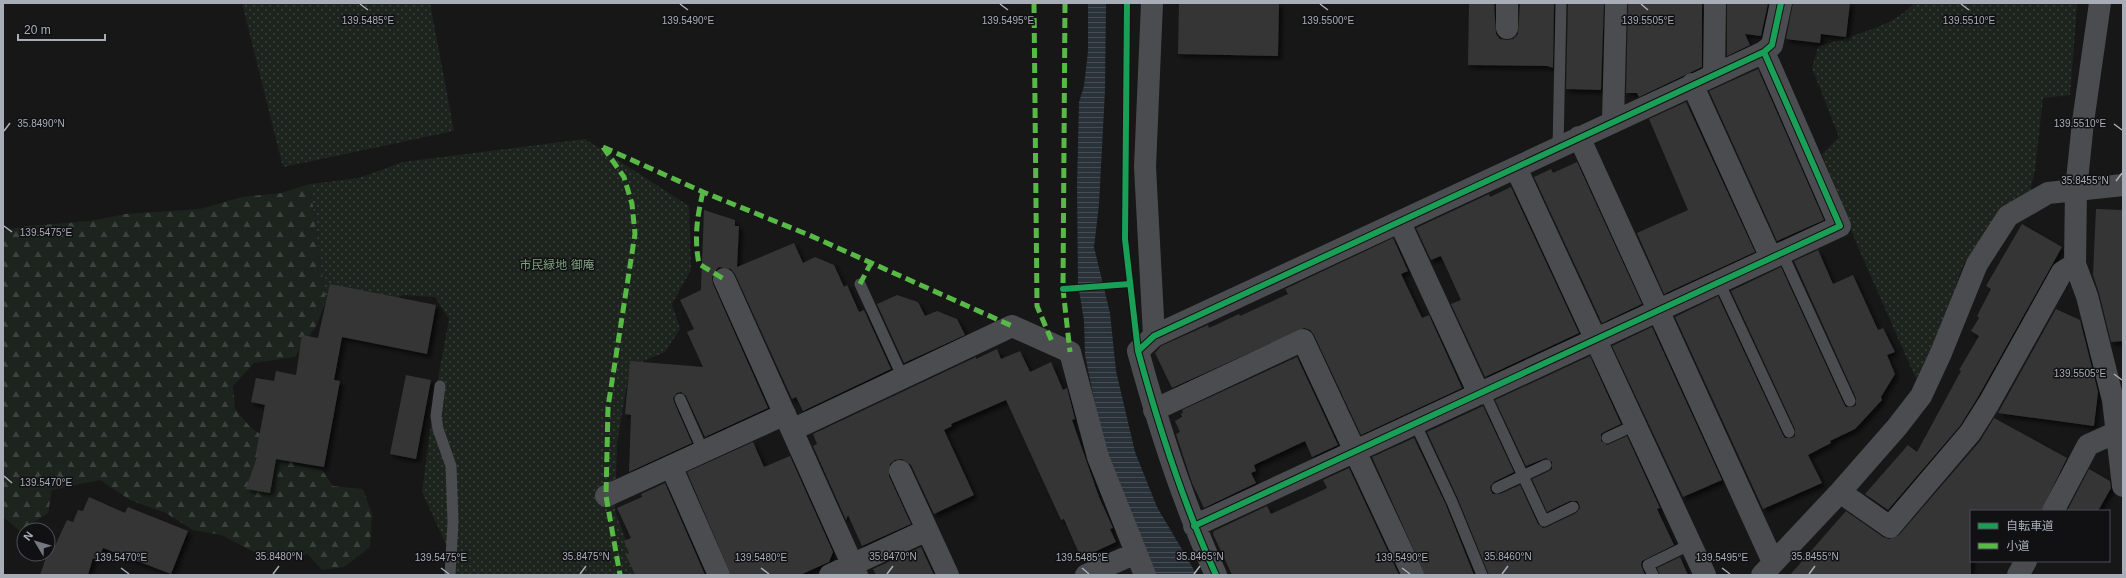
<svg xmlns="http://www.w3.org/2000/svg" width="2126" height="578" viewBox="0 0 2126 578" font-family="Arial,'Noto Sans JP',sans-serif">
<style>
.forest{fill:url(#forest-firs)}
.park{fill:url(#park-dots)}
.water{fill:url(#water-rules)}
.building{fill:#353536;filter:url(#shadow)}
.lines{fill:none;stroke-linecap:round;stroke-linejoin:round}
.service{stroke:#4b4c50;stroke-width:11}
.minor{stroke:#4b4c50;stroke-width:22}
.quiet{stroke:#58b947;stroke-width:5;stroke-dasharray:10 5;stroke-linecap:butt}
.cycleway-casing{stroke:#111113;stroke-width:8}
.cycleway{stroke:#1a9f57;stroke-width:6}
.ticks{fill:none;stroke:#a8adb8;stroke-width:1.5}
.labels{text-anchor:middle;stroke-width:3;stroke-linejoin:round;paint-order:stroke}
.park-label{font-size:12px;fill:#7fa381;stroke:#111113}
.ticks-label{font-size:10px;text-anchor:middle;fill:#a8adb8;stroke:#111113;stroke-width:3;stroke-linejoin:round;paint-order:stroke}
</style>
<defs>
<pattern id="forest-firs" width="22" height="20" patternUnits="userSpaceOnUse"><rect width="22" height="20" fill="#1d241e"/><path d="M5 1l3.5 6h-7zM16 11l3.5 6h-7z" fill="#3b413d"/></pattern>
<pattern id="park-dots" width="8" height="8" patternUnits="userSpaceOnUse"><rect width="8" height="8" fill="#1d241e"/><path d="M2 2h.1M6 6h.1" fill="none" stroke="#3b413d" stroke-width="1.8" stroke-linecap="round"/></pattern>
<pattern id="water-rules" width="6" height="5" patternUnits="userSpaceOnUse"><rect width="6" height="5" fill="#2a3239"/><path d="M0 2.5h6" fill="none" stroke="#464d54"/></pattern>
<filter id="shadow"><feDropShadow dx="3.5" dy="3.5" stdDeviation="2" flood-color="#0009"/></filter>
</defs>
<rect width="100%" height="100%" fill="#171717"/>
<!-- forest -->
<path class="forest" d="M310,184L326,302L316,326L295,357L254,363L233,386L235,409L251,428L271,441L295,465L322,470L333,486L363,489L372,514L370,547L344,567L322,570L308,554L286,559L258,554L221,535L193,530L166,513L130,500L100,480L52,490L48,513L20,531L3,517V230L29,226L90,221L125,214L200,209L242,197L281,193Z"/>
<!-- park -->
<path class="park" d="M242,3H430L454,131L283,167Z
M1914,3H2077V7L2070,95L2043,98L2035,170L2030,192L1996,219L1963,265L1942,326L1916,379L1855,240L1822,154L1839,137L1812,68L1818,47C1848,36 1893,28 1914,3Z
M585,139L689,206L691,270L672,304L680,329L665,352L630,367L617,443L615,511L639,575H449L450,553L422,492L435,394L449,319L435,297L404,295L361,314L326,302L310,184L359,178L403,162Z"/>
<!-- water -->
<path class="water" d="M1088,3H1106L1105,90L1099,205L1094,247L1110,313L1116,371L1135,452L1157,507L1197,575H1153L1102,440L1085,355L1084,321L1078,284L1077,186L1079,102L1084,86L1088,51Z"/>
<!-- building -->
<path class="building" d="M1179,3H1279L1278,56L1178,54Z
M1469,3H1494L1496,34L1500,39L1507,40L1513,39L1518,34L1520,3H1554L1553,68L1547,66L1468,65Z
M1568,3H1604L1601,90L1566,89Z
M1628,3H1702V67L1639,97L1637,93H1626Z
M1727,3H1768L1761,36L1745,34L1750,45L1727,56Z
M1793,3H1850L1846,37L1821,34L1820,43L1786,39Z
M1758,69L1824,220L1777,241L1709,91Z
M1686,102L1755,252L1664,294L1637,233L1688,210L1649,119Z
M1577,162L1642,304L1602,323L1534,177L1551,169L1553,173Z
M1511,187L1579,333L1485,377L1451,304L1461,300L1441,256L1431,260L1416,228L1489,194L1490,197Z
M2096,209L2123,210V341L2111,342L2099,293L2093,275Z
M704,210L735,220V226H739L737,267L794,243L803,263L815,257L834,265L844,287L847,285L859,312L864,310L891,369L803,411L796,397L792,399L735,274L731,269L719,267L714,272L712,278L713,284L768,408L705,437L686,396L681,392L677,393L673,398L674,402L692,443L629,472L631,415L625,414L630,361L703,367L687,332L694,329L680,300L701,290Z
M2022,224L2062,247L1978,397L1960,426L1888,510L1865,494L1908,445L1917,452L1961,371L1959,370L1979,336L1971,331L1979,318L1977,316L1991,289L1986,286Z
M1393,238L1408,271L1401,274L1422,318L1429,315L1462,388L1361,435L1314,335L1310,330L1304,328L1172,388L1155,353L1161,346L1208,325L1209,328L1239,314L1240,316L1288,294L1285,289Z
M1818,250L1833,284L1853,275L1878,330L1883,328L1895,352L1887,355L1895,374L1881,397L1882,400L1855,429L1830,441L1831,443L1808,455L1822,483L1763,509L1675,317L1718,296L1783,435L1785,438H1792L1795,436V429L1731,291L1781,267L1844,404L1846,407H1853L1856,405V398L1794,261Z
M330,284L436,305L427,354L342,337L334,380L340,381L324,467L276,459L270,493L246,489L258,454L256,453L265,405L251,402L256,378L274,381L276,371L296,375L302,335L318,338Z
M897,295L918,302L925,316L937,311L957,319L965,335L904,363L877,304Z
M2056,309L2080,320L2098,392L2094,426L1998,413Z
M1652,327L1722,480L1683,497L1612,346Z
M997,349L1001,359L1020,351L1030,372L1051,362L1063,390L1067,388L1075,419L1072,420L1099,497L1113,528L1110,529L1116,542L1081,558L1064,519L1061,520L1006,400L951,424L952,426L944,430L974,495L934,514L911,465L902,459L895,460L890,464L889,476L911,524L862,546L848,515L846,520L813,446L817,444L813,434L976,357V359Z
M1590,356L1621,424L1604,432L1601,434V441L1607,445L1627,436L1660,508L1657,509L1674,545L1642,561L1641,565L1645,575H1489L1458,499L1427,432L1483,406L1514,472L1494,482L1490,487L1491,491L1493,494H1500L1520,485L1538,524L1543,528L1547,527L1576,513L1580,508L1579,504L1577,501H1570L1547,512L1532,479L1549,471L1552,469V462L1546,458L1526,466L1495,400Z
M1297,357L1338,445L1312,457L1305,441L1254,465L1256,471L1251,473L1256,483L1204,508L1192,483L1176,434L1180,432L1175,421L1182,417L1181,414L1183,412L1182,410Z
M406,375L431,380L416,459L390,454Z
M1994,418L2067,458L2041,511H1971V575H1790L1846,511L1883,537L1889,539L1899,535L1980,441Z
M1414,438L1446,505L1474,575H1425L1372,457Z
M753,442L764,467L790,456L833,552L829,562L800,575H731L687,472Z
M1349,468L1399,575H1232L1213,534L1214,531L1267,506L1271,514L1317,493L1327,488L1323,480Z
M2089,469L2110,481L2111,488L2098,511H2067Z
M665,483L705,575H635L626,555L629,553L624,541L631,538L617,508L642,497L641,494Z
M89,497L125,513L128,507L188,531L171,574L103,548L98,560L93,558L88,575H40L50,546L54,548L67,520L73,522L78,510L83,511Z
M921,547L934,575H876L873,569Z
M1680,557L1688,575H1660L1657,568Z"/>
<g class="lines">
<!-- service -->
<path class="service" d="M1558,148L1561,3
M1782,253L1850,401
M1719,282L1789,432
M860,284L903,378
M440,386L436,416L438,429L451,466L453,522L450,575
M1484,392L1544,521L1573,507
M680,399L703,451
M1415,423L1452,502L1482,575
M1607,438L1635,425
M1497,488L1546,465
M1653,575L1648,565L1691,544"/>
<!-- minor -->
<path class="minor" d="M1152,3L1145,167L1154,336
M2100,3L2083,122L2076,190L2075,264L2087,296L2113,400L2123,486
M1507,28V3
M1714,74L1715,3
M1692,84L1771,258
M1613,121L1616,3
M1579,137L1773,562
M1516,168L1705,575
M1400,223L1479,394
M724,279L857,575
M1154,410L1303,340L1413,575
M792,430L1012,326L1070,352L1098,457L1145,575
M671,466L719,575
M900,471L948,575
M1840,492L1890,527L1970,433L1989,403L2062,272L2075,264
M606,496L785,414
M2053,511L2088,445L2117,432
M1194,526L1840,226L1764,52
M830,575L927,530
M1086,575L1136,553
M1216,575C1183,503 1159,428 1138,351L1154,336L1764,52L1772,45L1781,3
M1762,575L1840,492L1897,427L1921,396L1941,353L1977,264L2008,216L2048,193L2123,185
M2018,575L2026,561"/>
<!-- quiet -->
<path class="quiet" d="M1034,3L1037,306L1053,344
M1065,3L1063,289L1070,352
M603,147L703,192L809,235L1012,326
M603,147L624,177L632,204L635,234L608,407L606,496L620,575
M703,192C697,217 694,238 699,264L724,279
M860,284L871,263"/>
<!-- cycleway casing -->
<g class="cycleway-casing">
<path id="cycleway" d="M1127,3L1125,239L1138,351
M1063,289L1130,284
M1194,526L1840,226L1764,52
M1216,575C1183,503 1159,428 1138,351L1154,336L1764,52L1772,45L1781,3"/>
</g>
<!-- cycleway -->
<use href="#cycleway" class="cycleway"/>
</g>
<!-- ticks -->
<path class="ticks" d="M360,4L368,10M680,4L688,10M1000,4L1008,10M1320,4L1328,10M1641,4L1648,10M1961,4L1969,10M2114,124L2122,130M4,131L10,123M2116,181L2122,173M4,226L12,232M2114,374L2122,380M4,476L12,483M121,568L129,574M441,568L449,574M761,568L769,574M1082,568L1089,574M1402,568L1410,574M1722,568L1730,574M273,574L279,566M580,574L586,566M887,574L893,566M1194,574L1200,566M1502,574L1508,566M1809,574L1815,566"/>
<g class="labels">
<!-- park labels -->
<g class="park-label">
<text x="557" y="269">市民緑地 御庵</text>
</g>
</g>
<g class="ticks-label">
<text x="368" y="24">139.5485°E</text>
<text x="688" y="24">139.5490°E</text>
<text x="1008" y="24">139.5495°E</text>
<text x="1328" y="24">139.5500°E</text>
<text x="1648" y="24">139.5505°E</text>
<text x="1969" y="24">139.5510°E</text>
<text x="41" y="127">35.8490°N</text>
<text x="2080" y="127">139.5510°E</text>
<text x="2085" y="184">35.8455°N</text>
<text x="46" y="236">139.5475°E</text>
<text x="2080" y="377">139.5505°E</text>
<text x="46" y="486">139.5470°E</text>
<text x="279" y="560">35.8480°N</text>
<text x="586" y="560">35.8475°N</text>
<text x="893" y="560">35.8470°N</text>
<text x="1200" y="560">35.8465°N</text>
<text x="1508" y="560">35.8460°N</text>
<text x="1815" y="560">35.8455°N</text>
<text x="121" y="561">139.5470°E</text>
<text x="441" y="561">139.5475°E</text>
<text x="761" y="561">139.5480°E</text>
<text x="1082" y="561">139.5485°E</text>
<text x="1402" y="561">139.5490°E</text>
<text x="1722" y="561">139.5495°E</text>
</g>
<!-- border -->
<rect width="2126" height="578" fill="none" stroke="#a8adb8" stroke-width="8"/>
<!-- legend -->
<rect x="1970" y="510" width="140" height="52" fill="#111113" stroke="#4d4f55"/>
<rect x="1978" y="523" width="20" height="6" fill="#1a9f57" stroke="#4d4f55"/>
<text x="2006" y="530" font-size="12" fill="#a8adb8">自転車道</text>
<rect x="1978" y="543" width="20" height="6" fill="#58b947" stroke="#4d4f55"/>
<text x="2006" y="550" font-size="12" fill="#a8adb8">小道</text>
<!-- north arrow -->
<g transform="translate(36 542) rotate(308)"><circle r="19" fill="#111113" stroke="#4d4f55"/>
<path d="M0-3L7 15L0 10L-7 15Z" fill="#757880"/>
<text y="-6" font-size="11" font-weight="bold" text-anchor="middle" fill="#a8adb8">N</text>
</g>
<!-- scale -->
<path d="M18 34v6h87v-6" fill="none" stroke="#a8adb8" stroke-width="2"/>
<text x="24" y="34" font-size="12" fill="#a8adb8" stroke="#111113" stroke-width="3" paint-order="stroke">20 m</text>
</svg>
